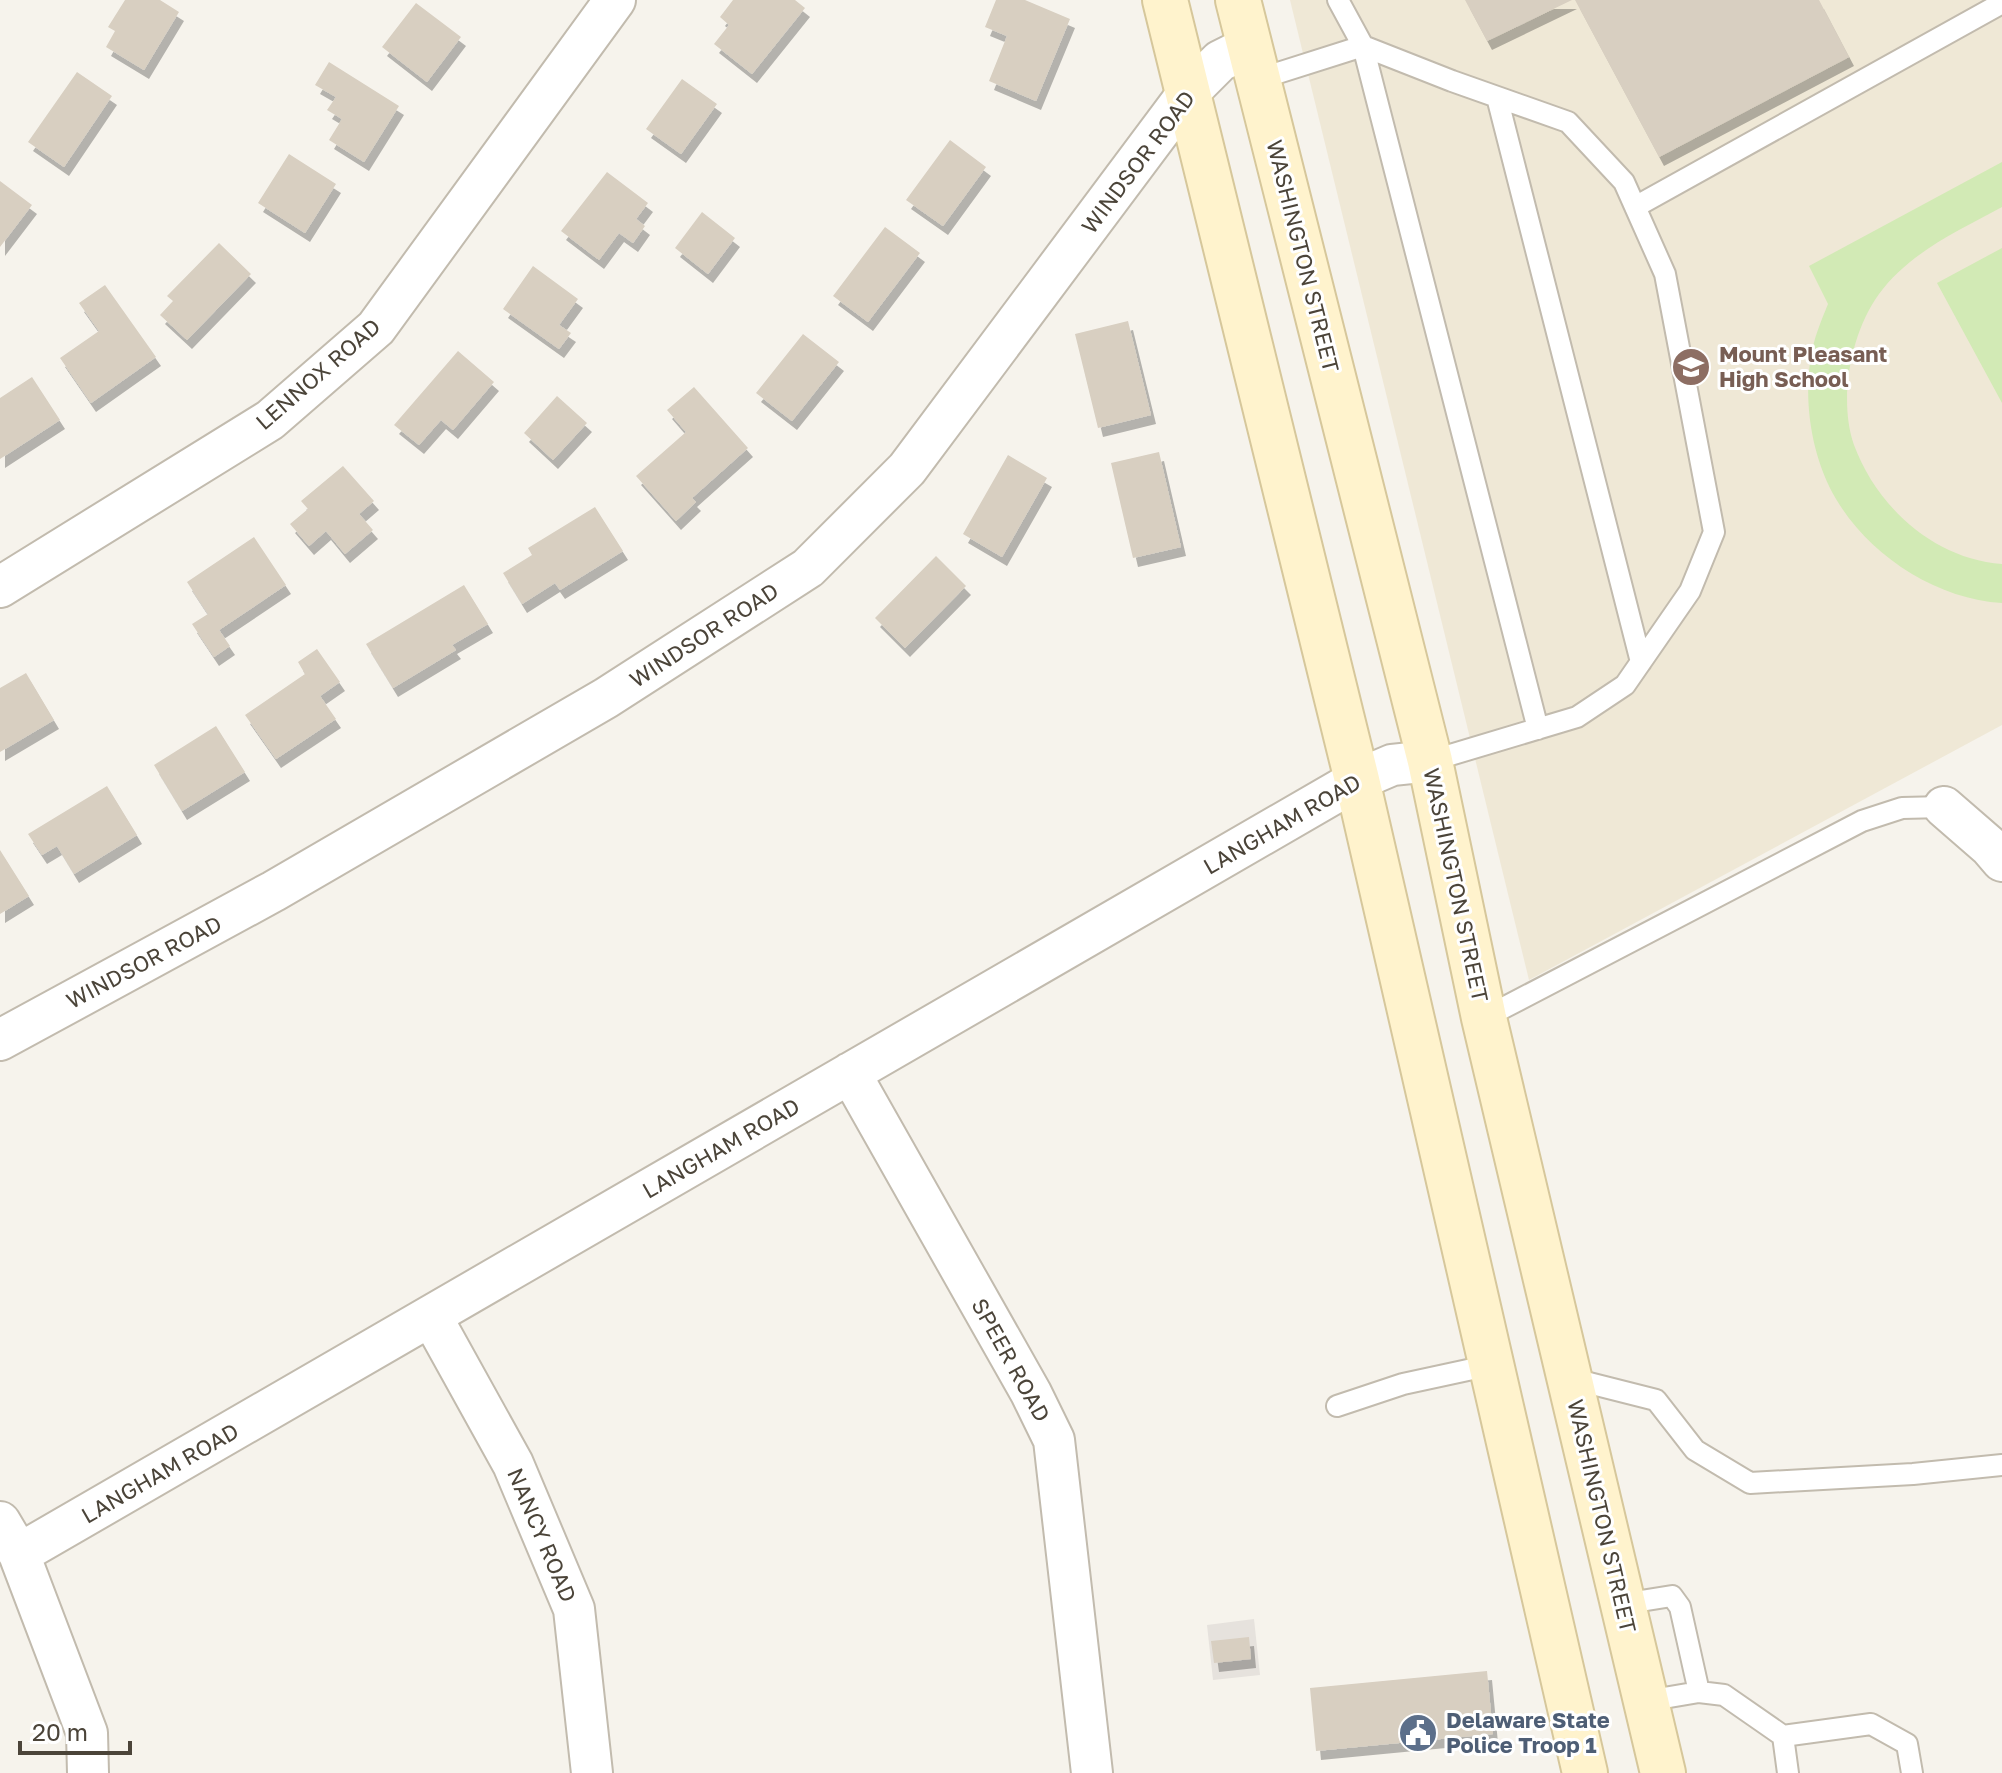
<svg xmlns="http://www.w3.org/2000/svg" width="2002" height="1773" viewBox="0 0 2002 1773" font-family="'Golos Text',sans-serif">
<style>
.industrial{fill:#e6e2dd}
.education{fill:#efe8d6}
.green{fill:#d2eab5}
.building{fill:#d8cfc1;filter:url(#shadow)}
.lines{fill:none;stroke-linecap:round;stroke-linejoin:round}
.lane-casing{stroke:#c2bbae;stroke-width:24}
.street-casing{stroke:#c2bbae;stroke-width:44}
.secondary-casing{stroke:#d6c79b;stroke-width:48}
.lane{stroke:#fff;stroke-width:20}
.street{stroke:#fff;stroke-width:40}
.secondary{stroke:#fff3cd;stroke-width:44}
.labels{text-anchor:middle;stroke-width:6;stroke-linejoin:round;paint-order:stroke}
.street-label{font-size:22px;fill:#4b4439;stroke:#fff}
.education-label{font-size:22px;font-weight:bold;fill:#785e54;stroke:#fff;text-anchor:start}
.service-label{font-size:22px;font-weight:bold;fill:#4e5e75;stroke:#fff;text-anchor:start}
</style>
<defs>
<filter id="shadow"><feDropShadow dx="5" dy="9" stdDeviation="0" flood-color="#0004"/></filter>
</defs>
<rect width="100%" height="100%" fill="#f6f3ec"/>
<!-- industrial -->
<path class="industrial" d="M1254,1619L1260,1675L1213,1680L1207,1625Z"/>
<!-- education -->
<path class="education" d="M1290,0H2002V725L1529,980Z"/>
<!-- green -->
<path class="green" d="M2002,162V207C1958,231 1910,252 1879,294C1851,332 1838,399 1854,445C1877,507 1934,559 2002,564V603C1936,599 1870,556 1836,499C1812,458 1803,403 1811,356C1814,338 1821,321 1828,304L1809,266Z
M2002,248V403L1937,283Z"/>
<!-- building -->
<path class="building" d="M125,0H160L179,12L144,70L106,47L115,31L108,27Z
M733,0H795L805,8L752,74L714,44L729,25L720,17Z
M996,0H1025L1070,19L1036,101L989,81L1007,36L985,27Z
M1465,0H1572L1487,41Z
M1575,0H1819L1849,57L1659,157Z
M416,3L461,37L427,82L382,47Z
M329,62L399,106L364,162L329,140L342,119L327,110L336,97L315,85Z
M77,72L112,96L64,167L28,142Z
M682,79L717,104L681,154L646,129Z
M950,140L986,167L943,226L906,200Z
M289,154L336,184L305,233L258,203Z
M607,172L648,203L636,219L645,226L633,243L619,233L599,260L561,231Z
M0,181L32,205L0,247Z
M702,212L735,238L708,274L675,248Z
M885,227L920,253L868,322L833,296Z
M219,243L251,274L187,340L160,315L173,301L167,296Z
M533,266L578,299L559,325L571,333L559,349L503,309Z
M105,285L156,357L91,403L60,358L99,331L79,303Z
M1128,321L1151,415L1098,428L1075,334Z
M803,334L839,362L792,421L756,393Z
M458,351L494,382L453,430L441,420L419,445L394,425Z
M32,377L60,420L0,459V398Z
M694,387L748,448L692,498L696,502L676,521L636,476L686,432L667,410Z
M557,396L587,423L553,460L524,433Z
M1159,452L1181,547L1133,558L1111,463Z
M1008,455L1047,478L1002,557L963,534Z
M343,466L374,501L359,514L373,530L345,554L326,531L309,546L290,524L308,509L301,501Z
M595,507L623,551L560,590L555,583L522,604L503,573L532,555L528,548Z
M254,537L286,585L219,630L230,646L214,657L192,624L208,614L187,582Z
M936,556L966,586L905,648L875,618Z
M464,585L488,624L452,645L456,650L393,688L366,644Z
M317,649L340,682L320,696L336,719L276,759L245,715L305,674L298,662Z
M26,673L54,720L0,752V688Z
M216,726L245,772L182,811L154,765Z
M107,786L137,835L74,874L57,846L42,855L28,834Z
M0,850L29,896L0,914Z
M1249,1637L1251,1659L1214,1663L1211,1641Z
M1487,1671L1493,1734L1316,1751L1310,1688Z"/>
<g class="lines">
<!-- lane casing -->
<g class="lane-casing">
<path id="lane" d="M1338,0L1363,46L1538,729
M1259,79L1363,46L1452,81L1568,122L1624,182L1665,274L1714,532L1690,591L1625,685L1577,717L1430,761
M1497,97L1641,662
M1635,207L2002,3
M1484,1018L1862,821L1902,808L1944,807
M1569,1378L1656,1400L1695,1450L1750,1483L1913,1474L2002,1465
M1337,1406L1403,1384L1491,1365
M1622,1604L1672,1596L1680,1607L1699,1692
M1646,1701L1699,1692L1724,1695L1783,1736
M1788,1773L1783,1736L1871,1724L1907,1744L1912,1773"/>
</g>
<!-- street casing -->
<g class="street-casing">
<path id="street" d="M0,587L270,420L376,328L615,0
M1944,807L1990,847L2002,861
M0,1040L274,891L606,698L808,568L907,469L1188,93L1220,61L1250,46
M850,1073L1031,1393L1054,1440L1092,1773
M431,1316L513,1464L574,1609L592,1773
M0,1522L19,1554L87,1733L88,1773
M19,1554L1357,780L1392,765L1430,761"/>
</g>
<!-- secondary casing -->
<g class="secondary-casing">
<path id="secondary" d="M1165,0L1357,780L1585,1773
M1238,0L1430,761L1484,1018L1663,1773"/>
</g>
<!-- lane -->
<use href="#lane" class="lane"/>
<!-- street -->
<use href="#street" class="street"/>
<!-- secondary -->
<use href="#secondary" class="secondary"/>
</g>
<!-- icons -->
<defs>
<g id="school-disc" transform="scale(2)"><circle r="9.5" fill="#8d6e63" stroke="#fff"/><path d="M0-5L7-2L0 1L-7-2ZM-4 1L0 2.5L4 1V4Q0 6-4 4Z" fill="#fff"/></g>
<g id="civic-disc" transform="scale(2)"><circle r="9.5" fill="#5c6f8a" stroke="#fff"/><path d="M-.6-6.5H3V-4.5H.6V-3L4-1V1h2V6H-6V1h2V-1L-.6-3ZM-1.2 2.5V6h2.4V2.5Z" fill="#fff"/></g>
</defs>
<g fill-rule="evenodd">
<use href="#school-disc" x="1691" y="367"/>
<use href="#civic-disc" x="1418" y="1733"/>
</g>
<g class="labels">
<!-- street labels -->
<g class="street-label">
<text transform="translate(1138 162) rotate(-53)" y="8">WINDSOR ROAD</text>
<text transform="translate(1303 256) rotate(76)" y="8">WASHINGTON STREET</text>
<text transform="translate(318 374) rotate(-41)" y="8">LENNOX ROAD</text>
<text transform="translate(704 635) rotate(-33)" y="8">WINDSOR ROAD</text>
<text transform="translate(1282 824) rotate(-30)" y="8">LANGHAM ROAD</text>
<text transform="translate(1456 885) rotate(78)" y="8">WASHINGTON STREET</text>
<text transform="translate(144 962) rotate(-28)" y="8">WINDSOR ROAD</text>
<text transform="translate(721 1148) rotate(-30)" y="8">LANGHAM ROAD</text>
<text transform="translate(1011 1360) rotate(61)" y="8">SPEER ROAD</text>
<text transform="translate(160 1473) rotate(-30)" y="8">LANGHAM ROAD</text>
<text transform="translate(1602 1516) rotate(77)" y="8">WASHINGTON STREET</text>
<text transform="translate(542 1535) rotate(67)" y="8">NANCY ROAD</text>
</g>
<!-- education labels -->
<g class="education-label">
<text x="1719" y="362">Mount Pleasant<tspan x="1719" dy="25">High School</tspan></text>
</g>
<!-- service labels -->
<g class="service-label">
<text x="1446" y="1728">Delaware State<tspan x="1446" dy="25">Police Troop 1</tspan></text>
</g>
</g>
<!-- scale -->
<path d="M20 1741v12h110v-12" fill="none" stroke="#4b4439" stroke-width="4"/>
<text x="32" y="1741" font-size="24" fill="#4b4439" stroke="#ffffff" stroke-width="6" paint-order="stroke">20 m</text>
</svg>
